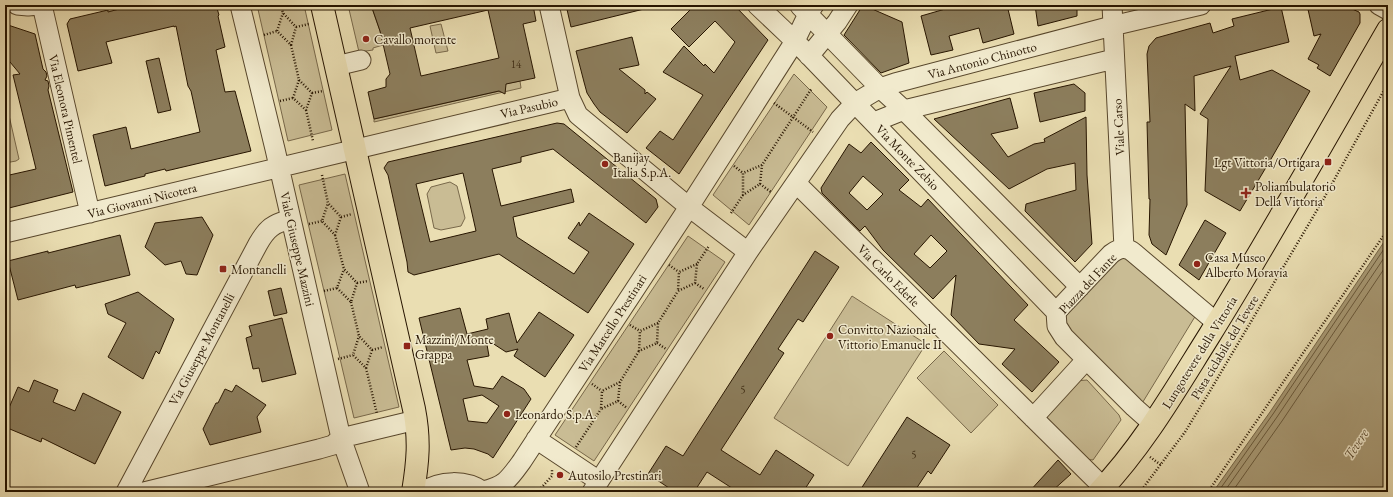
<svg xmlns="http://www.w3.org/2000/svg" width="1393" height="497" viewBox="0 0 1393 497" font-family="'EB Garamond',serif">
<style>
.green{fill:#c9bc94;stroke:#78684a}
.water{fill:#a89a75;stroke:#746546}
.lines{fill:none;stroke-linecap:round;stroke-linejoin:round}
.shore{stroke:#68583a;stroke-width:1}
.building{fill:#8c7e5d;stroke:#271500;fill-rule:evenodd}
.minor-casing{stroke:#58472c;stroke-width:21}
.major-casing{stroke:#271500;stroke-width:24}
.path{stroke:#271500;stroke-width:2.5;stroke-dasharray:1 2;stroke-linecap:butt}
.minor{stroke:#f1eacd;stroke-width:19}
.major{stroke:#eadeb2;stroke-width:22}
.poi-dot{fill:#8f2418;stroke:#f1eacd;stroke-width:1.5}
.labels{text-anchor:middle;stroke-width:3;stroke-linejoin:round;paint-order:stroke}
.number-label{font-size:11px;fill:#402f17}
.poi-label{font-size:13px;fill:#271500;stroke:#f1eacd;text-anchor:start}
.street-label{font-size:13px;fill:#271500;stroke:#f1eacd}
.water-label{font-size:14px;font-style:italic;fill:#5b4a2f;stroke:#f1eacd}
</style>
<rect width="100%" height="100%" fill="#eadeb2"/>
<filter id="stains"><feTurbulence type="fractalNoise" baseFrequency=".005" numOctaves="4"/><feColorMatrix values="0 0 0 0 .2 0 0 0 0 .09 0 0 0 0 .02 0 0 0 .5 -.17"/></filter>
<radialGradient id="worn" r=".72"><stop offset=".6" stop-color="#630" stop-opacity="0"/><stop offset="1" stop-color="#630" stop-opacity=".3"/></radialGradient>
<!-- green -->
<path class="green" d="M257,5H304L332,130L288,141Z
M348,5H371L380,31L383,45L373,48V50L359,52Z
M441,24L448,51L436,53L430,26Z
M794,74L827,107L749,225L713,195Z
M520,81L521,88L374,122V119L500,91L503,92L505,84Z
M5,98L19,159L16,161L5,163Z
M345,174L399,407L354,418L299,185Z
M450,182L457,186L465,218L461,226L441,230L434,228L427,194L431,187Z
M688,236L725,262L594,461L555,435Z
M1119,253L1196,315L1141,405L1062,327L1060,313Z
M852,296L926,344L848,466L774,418Z
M944,351L998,405L971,433L917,378Z
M1087,380L1119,415L1121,420L1093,460L1085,459L1048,424L1047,413L1075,381Z"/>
<!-- water -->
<path class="water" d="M1388,236V492H1213L1270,412Z"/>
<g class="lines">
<!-- shore -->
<path class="shore" d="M1218,492L1273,414L1388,243
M1224,492L1277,417L1388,252
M1232,492L1282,421L1388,263"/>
</g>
<!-- building -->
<path class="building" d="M134,5H216L219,15L218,16L225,47L216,50L225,92L235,91L251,151L166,171L165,169L145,174V176L105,186L93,135L126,127L131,149L200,132L191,91L188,86L176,26L174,27V26L106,42L112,63L78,71L67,24L70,19L108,10V12Z
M371,5H533L536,21L523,24L535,78L506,84L505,94L499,91L374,119L368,92L386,87V79L390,74L380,31ZM488,10L499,58L421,76L410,28Z
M566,5H643L644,9L571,27Z
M695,5H734L768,40L679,174L646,148L660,131L673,140L703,95L663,72L684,46L704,66L705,64L714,73L735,42L715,21L689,47L671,29Z
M863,5L902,22L909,63L881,73L844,35Z
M959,5H1007L1014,34L983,43L979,28L949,36L953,50L931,55L921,16Z
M1035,5H1077V16L1038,26Z
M1307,5H1343L1359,12L1360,14V23L1330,76L1317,68L1319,65L1308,59L1321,34L1314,36Z
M1281,7L1289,42L1235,56L1240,80L1272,70L1310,91L1271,159L1240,211L1205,191L1208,119L1200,114L1231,66L1194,76L1195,111L1185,104L1187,205L1166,255L1152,244L1149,235L1150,199H1149L1147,122H1150L1147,54L1149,46L1156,38L1210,23L1213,33L1234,26L1232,19Z
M5,24L35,34L43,69L46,72L47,76L45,80L48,81L49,86L48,90L73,192L5,209V176L36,169L13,75L20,74L5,56Z
M632,37L639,65L619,69L645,90V94L647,92L656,99L627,133L600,112L594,104L587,93L584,82L576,51Z
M159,58L171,110L158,113L146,61Z
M1074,84L1085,93V111L1040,122L1034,93Z
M1010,98L1018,128L991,134L1008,157L1034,144L1045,142L1044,139L1086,117L1087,175L1092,244L1075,262L1025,211L1026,204L1076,190L1075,163L1047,169L1009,189L934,119Z
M557,123L564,124L656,199L658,207L646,223L553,149L521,157V162L492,169L501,206L571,189L574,202L513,217L517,237L574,274L589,252L568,238L579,222L580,226L589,213L634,244L588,313L499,254L414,275L408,272L407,262L388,175L384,168L388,162ZM463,173L476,231L430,242L416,184Z
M871,142L909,180L899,190L921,207L928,199L1028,305L1014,320L1059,362L1032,392L1002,364L1015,349L979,344L951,315L956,275L933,299L883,250L865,226L860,231L822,193L821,188L849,144L861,153ZM863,176L883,194L867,210L849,193ZM931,235L947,251L930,268L914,254Z
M202,217L213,235L197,275L186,274L181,261L165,265L145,247L155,223Z
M1205,220L1226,233L1199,280L1179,265Z
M120,235L130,275L76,288L75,285L18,300L8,261L48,251V253Z
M815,251L839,267L803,322L798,319L778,349L784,353L721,450L760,475L776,450L814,475L803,492H738L707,472L694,492H675L648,474L666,446L683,456Z
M281,288L287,313L274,316L268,291Z
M138,292L174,319L159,354L156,351L143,379L108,357L126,323L108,314L105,304Z
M460,308L467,334L488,329L486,319L509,313L517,343L539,312L574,335L545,377L514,356L518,349L506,352L486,339L489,356L467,360L474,386L493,389L502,376L524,389L531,399L493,458L488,454L474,449L465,448L451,450L419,318ZM482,395L499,406L487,423L468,421L463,399Z
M282,318L296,374L262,382L259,368L253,369L246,338L252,336L249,326Z
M34,380L58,390L53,402L75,411L83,393L121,412L95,464L42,438L41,442L5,427V417L18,387L29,392Z
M236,385L266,405L257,417L261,432L210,445L203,429L216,403H218L225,389L232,392Z
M907,417L950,445L931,474L928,471L914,492H859Z
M1058,460L1071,474L1051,492H1029Z"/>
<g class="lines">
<!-- minor casing -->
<g class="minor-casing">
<path id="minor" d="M17,5L28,6L38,5
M42,5L90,213
M240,5L275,149L341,438L360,492
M549,5L570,98L578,115L689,207L748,252
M757,5L795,41L1056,312
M1112,5L1124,248
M1379,5L1388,10
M800,6L880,88L904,110L1080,287
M809,56L837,22L848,5
M336,66L361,60
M874,122L904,110L1114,59
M796,183L1103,487
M5,233L570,98
M1033,418L1086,360
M1153,424L1134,407L1064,337L1057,326L1056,312L1111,254C1119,248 1126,246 1134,253L1217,323
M536,439L599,481
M483,491C505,486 509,479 522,461L689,207L795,41L808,14L814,5
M126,492L258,244C267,228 273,224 290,219
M144,492L319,449L333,445L341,438L416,420
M422,492C440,480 466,479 484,492
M592,492L748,252L840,119L855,103L880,88L895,83L1112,26L1201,5"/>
</g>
<!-- major casing -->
<g class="major-casing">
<path id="major" d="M322,5L414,409C420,440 418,461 413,492
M1099,492C1143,446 1175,390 1209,336C1271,236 1329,132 1388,30"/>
</g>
<!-- path -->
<path class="path" d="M281,5L283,13L296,27L291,45L277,31L283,13
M296,27L309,24
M264,35L277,31
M291,45L299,80L293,98L306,110L312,93L299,80
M312,93L323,91
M280,101L293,98
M774,103L813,132
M306,110L313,141
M762,165L743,173V195L760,184L762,165L812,88
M734,166L743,173
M322,175L328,203L341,217L335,235L322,221L328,203
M760,184L771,192
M731,213L743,195
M341,217L352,214
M309,224L322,221
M335,235L344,269L357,283L351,302L337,288L344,269
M697,264L679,272L678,291L695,283L697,264L709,246
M669,265L679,272
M357,283L368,281
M695,283L704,289
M324,291L337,288
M351,302L359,336L372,350L366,368L353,355L359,336
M658,323L640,331L639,351L657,343L658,323L678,291
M630,325L640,331
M657,343L666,349
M372,350L383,347
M338,359L353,355
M366,368L377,414
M620,382L602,391L601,409L618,401L620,382L639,351
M592,384L602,391
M618,401L627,408
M576,447L601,409
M1150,457L1161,465
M541,488L552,476V469
M1140,492L1185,432L1207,396L1323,200L1388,83
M1208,492L1388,229"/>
<!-- minor -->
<use href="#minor" class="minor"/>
<!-- major -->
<use href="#major" class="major"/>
</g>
<!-- markers -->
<g class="poi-dot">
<circle cx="366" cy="39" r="4"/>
<rect x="1324" y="158" width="8" height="8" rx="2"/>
<circle cx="605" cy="164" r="4"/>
<path d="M1244 187h4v4h4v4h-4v4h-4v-4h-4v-4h4z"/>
<circle cx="1197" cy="264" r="4"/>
<rect x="219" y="265" width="8" height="8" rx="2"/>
<circle cx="830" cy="336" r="4"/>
<rect x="403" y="342" width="8" height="8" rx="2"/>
<circle cx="507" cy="414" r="4"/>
<circle cx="560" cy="475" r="4"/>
</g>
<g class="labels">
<!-- number labels -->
<g class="number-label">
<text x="516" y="68">14</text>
<text x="743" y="393">5</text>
<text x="914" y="458">5</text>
</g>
<!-- poi labels -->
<g class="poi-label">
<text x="374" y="44">Cavallo morente</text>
<text x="613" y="162">Banijay<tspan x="613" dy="15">Italia S.p.A.</tspan></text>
<text x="1320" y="167" text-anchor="end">Lgt Vittoria/Ortigara</text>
<text x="1255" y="191">Poliambulatorio<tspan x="1255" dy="15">Della Vittoria</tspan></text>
<text x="1205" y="262">Casa Museo<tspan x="1205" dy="15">Alberto Moravia</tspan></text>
<text x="231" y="274">Montanelli</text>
<text x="838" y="334">Convitto Nazionale<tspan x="838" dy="15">Vittorio Emanuele II</tspan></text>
<text x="415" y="344">Mazzini/Monte<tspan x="415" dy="15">Grappa</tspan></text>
<text x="515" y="419">Leonardo S.p.A.</text>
<text x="568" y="480">Autosilo Prestinari</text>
</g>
<!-- street labels -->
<g class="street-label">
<text transform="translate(982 60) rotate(-15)" y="5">Via Antonio Chinotto</text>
<text transform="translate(529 107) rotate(-13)" y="5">Via Pasubio</text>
<text transform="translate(66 109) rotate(77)" y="5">Via Eleonora Pimentel</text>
<text transform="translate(1118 127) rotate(-93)" y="5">Viale Carso</text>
<text transform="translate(908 157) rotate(46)" y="5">Via Monte Zebio</text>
<text transform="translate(142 200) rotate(-14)" y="5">Via Giovanni Nicotera</text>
<text transform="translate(298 249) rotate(77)" y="5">Viale Giuseppe Mazzini</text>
<text transform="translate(889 275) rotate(45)" y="5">Via Carlo Ederle</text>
<text transform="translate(1087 283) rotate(-47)" y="5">Piazza del Fante</text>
<text transform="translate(612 323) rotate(-57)" y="5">Via Marcello Prestinari</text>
<text transform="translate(1224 347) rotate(-59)" y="5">Pista ciclabile del Tevere</text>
<text transform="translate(201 349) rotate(-62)" y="5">Via Giuseppe Montanelli</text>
<text transform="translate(1199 352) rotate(-58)" y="5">Lungotevere della Vittoria</text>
</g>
<!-- water labels -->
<g class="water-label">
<text transform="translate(1356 444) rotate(-57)" y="5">Tevere</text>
</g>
</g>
<!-- margin -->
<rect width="1393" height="497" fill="none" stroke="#eadeb2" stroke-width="20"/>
<rect x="6" y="6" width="1381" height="485" fill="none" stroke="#271500" stroke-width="2"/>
<rect x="10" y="10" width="1373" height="477" fill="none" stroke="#271500"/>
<rect width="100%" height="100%" filter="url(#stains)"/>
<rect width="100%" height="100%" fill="url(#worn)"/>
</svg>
